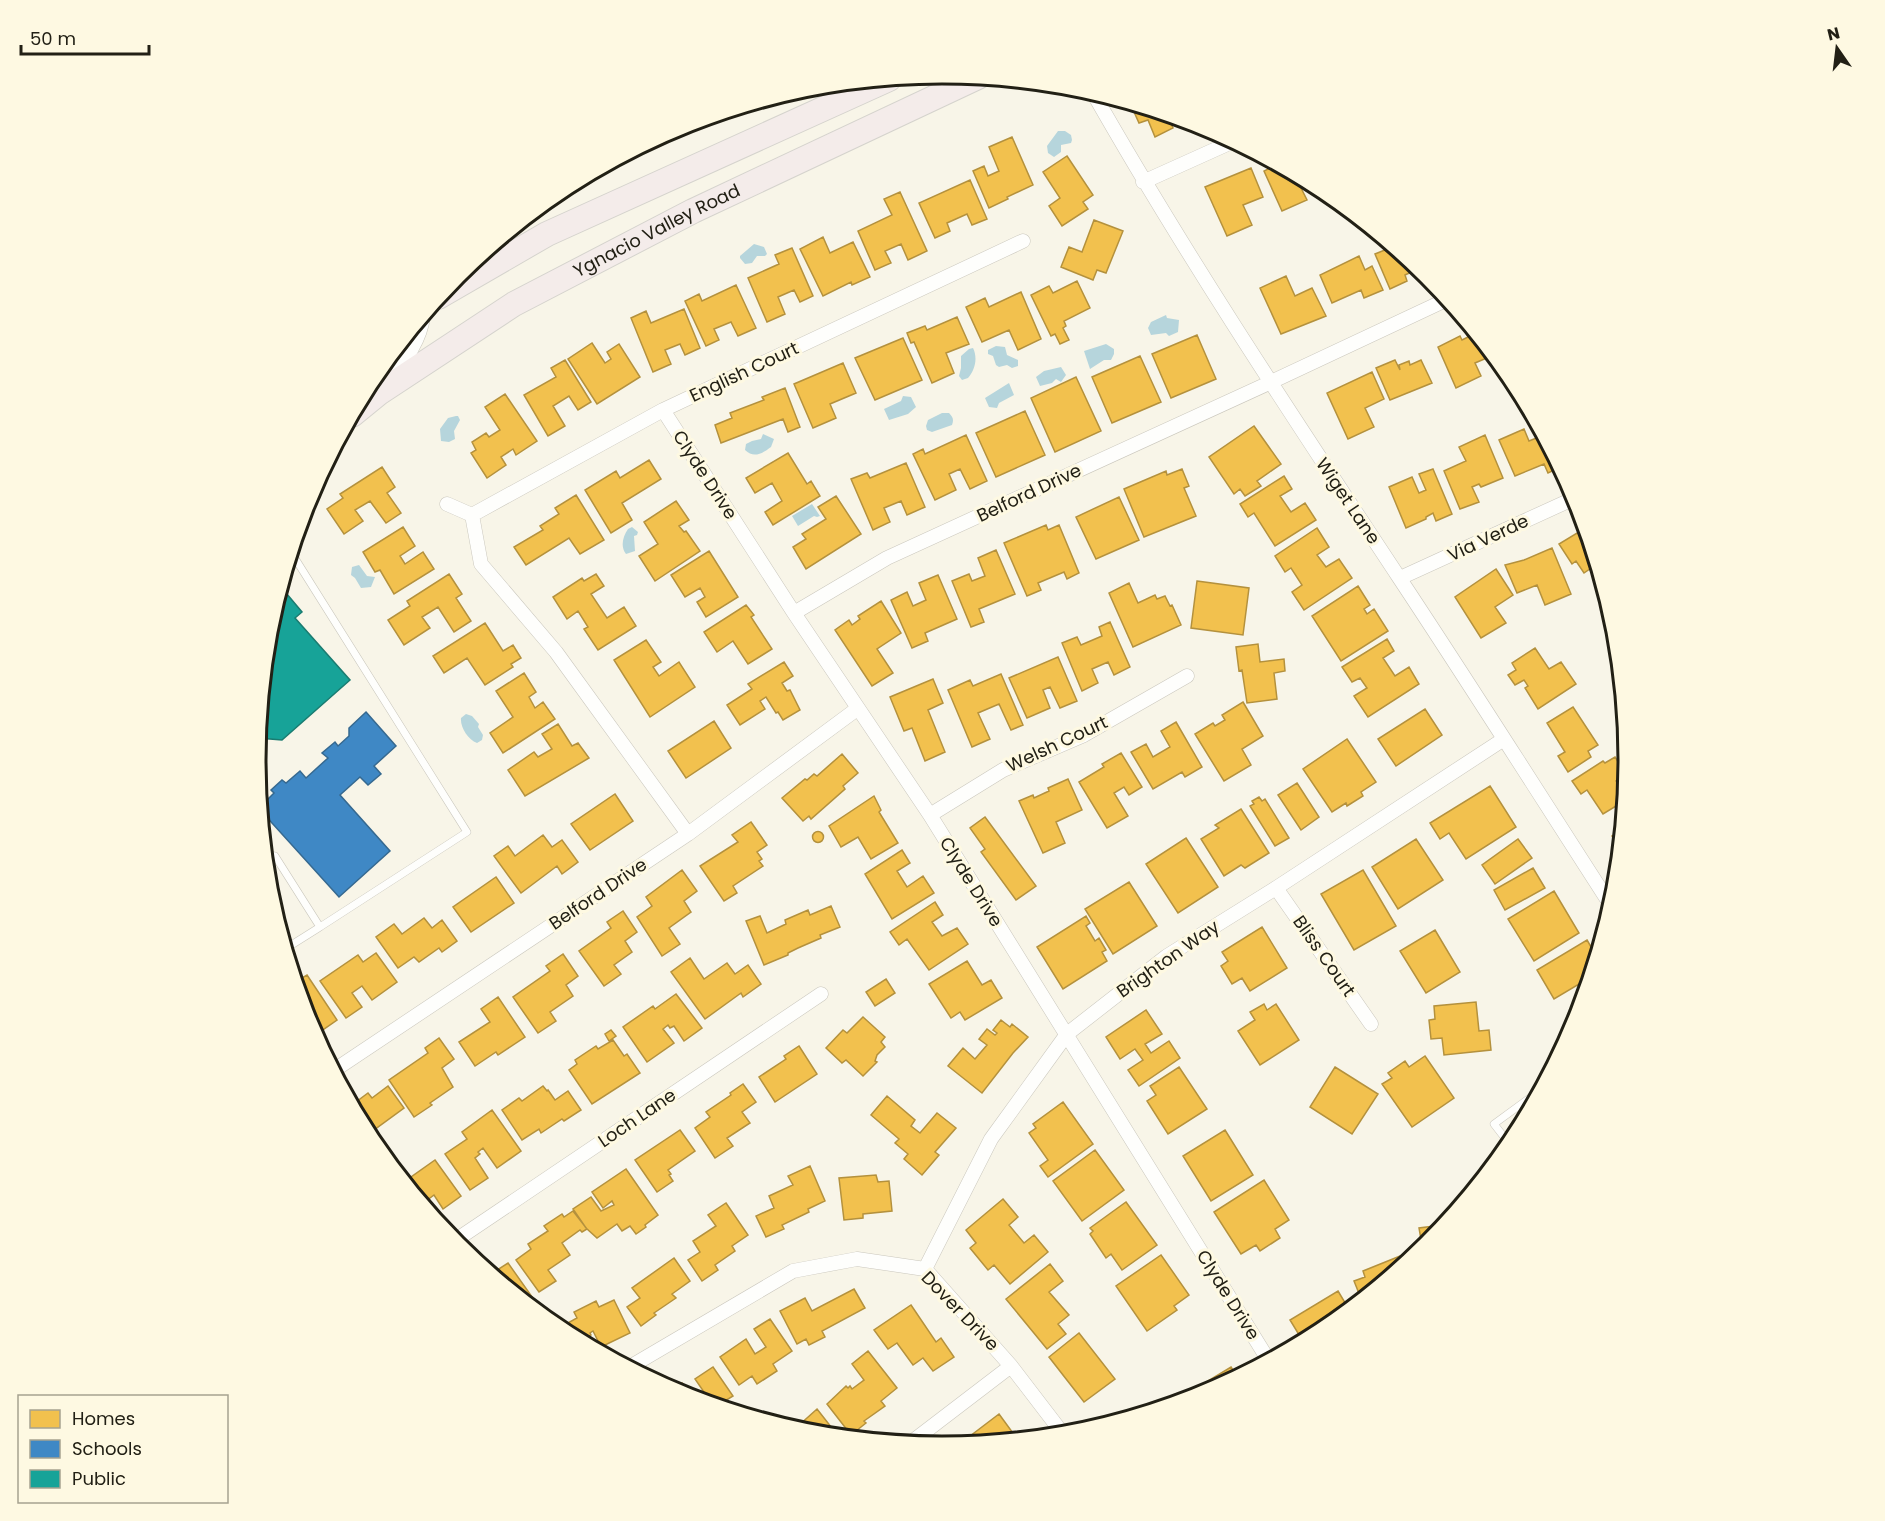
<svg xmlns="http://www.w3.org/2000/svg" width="1885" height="1521" viewBox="0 0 1885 1521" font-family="Poppins,sans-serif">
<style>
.water{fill:#b6d5dc}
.homes{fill:#f2c14e;stroke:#b4913d;stroke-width:1.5}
.schools{fill:#3f88c5;stroke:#366990;stroke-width:1.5}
.public{fill:#17a398;stroke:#1a7c71;stroke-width:1.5}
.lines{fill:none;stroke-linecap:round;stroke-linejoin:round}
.service-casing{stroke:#cac7bd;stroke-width:8}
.minor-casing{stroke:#cac7bd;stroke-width:15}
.trunk-casing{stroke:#d5d3cd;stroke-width:26}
.service{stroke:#fefefc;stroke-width:7}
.minor{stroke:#fefefc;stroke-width:14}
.trunk{stroke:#f4ecea;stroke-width:24}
.labels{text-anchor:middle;stroke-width:6;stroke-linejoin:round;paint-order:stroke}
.street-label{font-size:18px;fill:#222015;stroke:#fef9e2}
.rim{fill:none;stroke:#222015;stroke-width:3}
</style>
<rect width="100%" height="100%" fill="#f8f5e8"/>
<!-- water -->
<path class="water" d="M1058,131H1065L1071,135L1072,140L1071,143L1061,145V152L1054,157L1048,153L1047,146Z
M754,244L764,247L767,254L765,256H757L752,263L745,264L740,258V256Z
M1166,315L1167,318L1179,320L1178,332L1169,336L1166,333L1151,335L1148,328L1151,322Z
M1106,344L1114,349V354L1111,360H1104L1090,369L1084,351Z
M996,346L1005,347L1007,355L1018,360V366L1012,368L1007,365L999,367L996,365L993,356L988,354V350Z
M973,348C978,358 975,370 968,378L962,380L959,376L961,368V356L969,349Z
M1061,367L1066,375L1061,382L1056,379L1052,383L1040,386L1036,377L1044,371Z
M1009,383L1014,395L999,403L997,408L989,407L985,398Z
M903,396L911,397L916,407L908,414L889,420L884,409L901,401Z
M942,413H949C953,417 954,420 952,425L932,432L927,430L926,426L928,420Z
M456,416H458L460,420L454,431L455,439L449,442L441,441L440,429L448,418Z
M763,434L774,439L771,447C763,453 754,459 745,450L746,444L752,441L761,439Z
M812,504L820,516L817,517L814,516L798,526L792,516Z
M632,527L638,532L637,535L634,536L635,551L626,554C620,547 623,536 628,529Z
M359,565L367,576L375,577L371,587L361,588L355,578L351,575L352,567Z
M466,714L472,716L479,724L478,727L483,735L482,740L477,743C468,740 460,727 461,718Z"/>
<!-- homes -->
<path class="homes" d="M1130,103L1167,114L1173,128L1155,137L1148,120L1139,123Z
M1012,137L1033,185L1007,197L1008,199L989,208L973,171L984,166L988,176L999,171L989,147Z
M1067,156L1093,195L1083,202L1088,209L1062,226L1049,206L1060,198L1043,172Z
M1278,164L1311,182L1300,186L1307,200L1282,211L1264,171Z
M1251,168L1263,197L1243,205L1252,225L1227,236L1205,187Z
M970,180L987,219L972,225L967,214L947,223L950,231L935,238L919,203Z
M900,192L927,251L908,260L901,244L885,251L891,263L875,270L858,231L892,215L884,199Z
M1094,220L1123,231L1106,273L1097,270L1093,280L1061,267L1069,247L1082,252Z
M823,237L830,253L853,242L870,277L852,285L851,282L823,296L800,249Z
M1392,247L1420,268L1405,275L1407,281L1390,289L1375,254Z
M792,248L813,296L800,302L794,290L778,297L785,314L767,322L748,278L779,264L775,255Z
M1359,256L1365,270L1372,266L1383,290L1364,298L1361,290L1332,303L1320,275Z
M1286,276L1295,296L1312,288L1326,316L1281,334L1260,288Z
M1077,281L1090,308L1064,321L1066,326L1063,328L1069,340L1060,344L1055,334L1051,336L1031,295L1049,286L1053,293Z
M736,285L756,328L738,336L731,322L714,329L719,340L706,346L685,301L699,294L702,301Z
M1021,292L1041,339L1018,350L1009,330L982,342L966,307L985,298L989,307Z
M684,309L700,348L685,355L680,344L665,350L671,364L653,372L631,318L646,311L651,323Z
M957,317L969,344L946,353L954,373L932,383L914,342L911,343L907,333L925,326L927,330Z
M1470,326L1494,355L1475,363L1481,376L1456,388L1438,347L1460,336L1462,340L1468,337L1465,328Z
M1197,335L1216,379L1171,398L1152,354Z
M903,338L922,380L875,400L855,358Z
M592,343L605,363L611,359L607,352L619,344L640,377L597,404L568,359Z
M1140,356L1161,402L1112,423L1092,377Z
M565,360L591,402L578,410L569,396L553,406L565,426L548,436L524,395L556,377L551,368Z
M1395,360L1400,370L1399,365L1409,361L1410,365L1421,360L1432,383L1390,400L1376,368Z
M843,363L856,393L830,404L836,418L813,428L794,384Z
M1372,372L1384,399L1365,408L1374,427L1348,439L1327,393Z
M1076,377L1101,431L1055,452L1031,398Z
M785,388L800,427L788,432L783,419L721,443L715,425L732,418L730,413L764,400L762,397Z
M505,394L537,441L516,455L513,449L501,457L506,465L487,478L471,453L476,450L472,442L486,433L489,437L500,430L485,407Z
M1025,411L1045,455L996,477L976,433Z
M1254,426L1281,464L1257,481L1261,486L1245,496L1240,489L1234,494L1209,457Z
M1524,429L1529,441L1544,435L1561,467L1548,473L1544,464L1515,476L1499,440Z
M966,435L987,481L970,489L960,469L949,474L956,490L935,500L913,454L923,449L925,454Z
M1485,435L1503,478L1481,487L1479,484L1472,487L1479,502L1460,509L1444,471L1466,461L1459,447Z
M788,453L807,484L811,481L820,496L773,525L765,512L782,501L772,483L755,493L746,478Z
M649,460L661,479L622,503L632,520L611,533L585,490L616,471L620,478Z
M906,463L925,507L907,515L901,501L884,508L890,522L873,530L851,479L867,473L870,478Z
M382,467L395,487L387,493L401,513L386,523L370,501L355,510L363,521L344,534L327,509L343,498L340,494Z
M1182,469L1189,486L1184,488L1196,516L1144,537L1124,489L1166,471L1167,475Z
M1433,469L1452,514L1436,521L1433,513L1426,517V519L1406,528L1389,487L1412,477L1419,493L1426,490L1419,474Z
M1284,476L1292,489L1280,496L1291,512L1305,503L1316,520L1275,546L1254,513L1248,517L1240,504Z
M576,495L604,540L580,554L569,538L526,565L514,547L543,530L540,526L559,514L555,508Z
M836,496L861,534L806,569L793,547L806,539L802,534L826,519L818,507Z
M1119,497L1139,540L1096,559L1076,517Z
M676,501L689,520L679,526L684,532L686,531L700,551L655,581L639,556L658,544L644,522Z
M1046,525L1048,530L1059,525L1079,573L1067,579L1064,572L1038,583L1041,590L1027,596L1004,543Z
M403,527L415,546L400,556L405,564L423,552L434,569L394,594L380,570L375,572L363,552Z
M1317,528L1329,547L1317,555L1326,567L1339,559L1352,578L1304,610L1292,592L1302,585L1291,568L1285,572L1275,556Z
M1582,530L1585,535L1588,533L1597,564L1584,573L1576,561L1572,564L1559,544Z
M1552,548L1571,594L1545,605L1537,585L1517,593L1505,565L1524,560Z
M996,550L1015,594L979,609L984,622L971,627L952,581L969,574L972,581L985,576L978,558Z
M709,551L738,597L706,617L697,602L705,597L700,588L685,597L671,575Z
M1496,569L1513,595L1495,607L1506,623L1481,638L1455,597Z
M449,574L462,594L456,598L471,621L454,632L438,607L422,617L430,628L404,645L388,620L410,606L407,601Z
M596,574L604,586L591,594L607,618L624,607L636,626L598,650L584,629L588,627L578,611L567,619L553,597L582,578L584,581Z
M938,575L957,619L925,633L928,641L912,648L891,600L907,592L913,606L926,600L919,583Z
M1197,581L1249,588L1243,635L1191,628Z
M1129,583L1138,603L1155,595L1157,599L1165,596L1170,606L1172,605L1181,625L1133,647L1109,593Z
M1358,586L1370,605L1364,609L1367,614L1374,609L1388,631L1341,661L1312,616Z
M881,601L901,633L877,649L893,673L872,686L835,630L849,620L852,625L860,619L858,616Z
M746,605L754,615L751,617L772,649L748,664L733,641L717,652L704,632Z
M1110,622L1130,667L1114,675L1108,662L1092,669L1098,683L1082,691L1062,643L1077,637L1081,645L1102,636L1099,627Z
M485,623L503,651L513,645L521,658L511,664L513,667L485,685L467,658L444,673L433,656Z
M1387,639L1394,651L1383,658L1395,676L1409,667L1419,684L1368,717L1354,696L1367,688L1360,678L1352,682L1342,667Z
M646,640L661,662L653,667L659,676L679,662L695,687L650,717L614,660Z
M1258,644L1260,662L1284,659L1285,671L1274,673L1277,699L1247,703L1242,670L1239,671L1236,647Z
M1535,648L1549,669L1561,662L1576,684L1538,709L1525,688L1528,686L1524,680L1515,685L1508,675L1516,670L1512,663Z
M1058,657L1077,701L1060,708L1050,687L1043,690L1050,708L1027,718L1009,678Z
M784,662L793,676L782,683L787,691L790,690L800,710L783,720L778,712L776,713L766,697L760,701L765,709L740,725L727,705L752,689L748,684Z
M524,673L536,692L529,697L535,708L543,702L555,719L503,753L490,733L513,717L496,691Z
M1001,674L1023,725L1011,730L999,704L978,713L990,739L972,747L948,690L970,680L973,686Z
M933,679L943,703L928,710L945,752L925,761L912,728L904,731L890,697Z
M1243,702L1263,736L1242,749L1251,765L1224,781L1195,734L1213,723L1215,726L1225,720L1222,715Z
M1573,707L1598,745L1588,751L1591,757L1568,772L1558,756L1565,752L1547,723Z
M1425,709L1442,735L1396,766L1378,739Z
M714,721L731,748L686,778L668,751Z
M1176,722L1202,767L1185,777L1182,772L1153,789L1131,752L1146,744L1153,757L1170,747L1161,731Z
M558,724L572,746L578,743L589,758L525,796L508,770L534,752L538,757L552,749L542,734Z
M1347,739L1376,782L1361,792L1363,796L1347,806L1346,803L1332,812L1303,769Z
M1121,753L1142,787L1129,795L1124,787L1114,793L1128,816L1107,828L1079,782L1104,767L1102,764Z
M842,754L858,773L843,786L845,789L811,819L809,816L803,821L782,798L805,779L807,780L814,774L817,776Z
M1615,757L1626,774L1616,781L1626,796V800L1603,814L1587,790L1581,794L1572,781L1603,761L1605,763Z
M1068,779L1082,810L1056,822L1065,843L1043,853L1019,801L1033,795L1034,798L1049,791L1048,788Z
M1297,783L1319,817L1301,830L1278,795Z
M1490,786L1516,827L1466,859L1449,833L1440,839L1430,823Z
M615,794L633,821L590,850L571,824Z
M874,796L881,810L879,812L898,843L871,859L858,837L841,847L829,826Z
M1259,797L1262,801L1265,799L1289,838L1275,846L1250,806L1254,804L1252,801Z
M1241,809L1269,853L1245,868L1241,865L1224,876L1201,839L1219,828L1215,825Z
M985,817L1036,886L1016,900L981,852L985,849L970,828Z
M751,822L767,845L757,852L762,859L759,861L763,866L733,886L737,893L724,901L700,866L738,842L732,835Z
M1623,830L1621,850L1612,836Z
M812.5 837a5.5 5.5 0 1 1 11 0a5.5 5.5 0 1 1-11 0Z
M543,835L552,847L562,840L578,862L562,874L557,866L521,893L494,856L508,846L515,856Z
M1186,838L1218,887L1178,913L1146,864Z
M1416,839L1443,880L1398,909L1372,867Z
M1518,839L1532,858L1495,884L1482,865Z
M902,850L910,863L897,871L907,887L923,876L934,893L892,919L865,874Z
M1533,868L1545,888L1505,910L1494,890Z
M682,870L697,891L684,901L691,912L669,928L680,944L662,956L637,917L652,906L646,897Z
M1363,870L1396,926L1354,950L1321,894Z
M496,877L514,903L471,932L453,907Z
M1129,882L1157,926L1113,954L1085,909Z
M1554,891L1579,933L1534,961L1508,919Z
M935,902L943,915L932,922L942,936L957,928L968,944L929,970L907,939L899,945L890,932Z
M831,906L840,927L820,935L821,938L798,948L788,953V955L764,965L746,921L760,916L767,933L786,924L785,920L808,910L810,915Z
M623,911L637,932L625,941L632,952L614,965L621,974L604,986L579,951L611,928L607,922Z
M1086,916L1090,923L1086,926L1095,941L1099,938L1106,950L1102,952L1107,961L1063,989L1037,947Z
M424,918L432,928L442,920L457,941L442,952L439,948L419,962L414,957L398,968L376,937L394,924L402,934Z
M1262,927L1287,968L1250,991L1242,978L1232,984L1221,966L1228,961L1222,952Z
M1435,930L1460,972L1426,993L1400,951Z
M1587,940L1597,957L1586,995L1579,984L1554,999L1537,970Z
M376,953L397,982L372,1000L362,986L352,993L362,1007L346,1018L320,981L358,955L363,962Z
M563,954L578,976L566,985L573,996L550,1012L556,1021L538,1033L513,997L550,971L546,966Z
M690,958L704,979L727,963L735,974L748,965L761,984L743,997L741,993L705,1019L671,972Z
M967,961L982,985L991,980L1002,998L965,1020L960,1012L951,1018L929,984Z
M307,975L337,1020L314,1036L308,1023L295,982Z
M886,979L895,993L875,1006L866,992Z
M676,994L702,1028L684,1041L674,1026L670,1028L668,1025L663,1029L674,1043L647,1062L623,1027L653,1006L655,1009Z
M498,997L525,1037L498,1055L496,1052L475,1066L459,1042L490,1022L481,1009Z
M1476,1002L1479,1031L1489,1030L1491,1050L1444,1055L1442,1038L1431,1039L1429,1020L1435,1019L1434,1006Z
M1264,1004L1267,1010L1276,1004L1299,1040L1260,1065L1238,1031L1255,1020L1250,1012Z
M1146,1010L1162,1034L1145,1044L1151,1053L1169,1041L1180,1058L1139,1086L1128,1070L1143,1060L1135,1049L1120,1059L1106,1037Z
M863,1017L885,1037L881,1042L885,1047L877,1055L875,1061L877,1062L863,1076L846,1060L842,1063L826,1048L843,1030L847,1033Z
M1001,1020L1010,1027L1012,1024L1028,1037L1013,1053L982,1093L948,1066L963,1048L975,1059L987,1045L979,1039L987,1029L995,1035L997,1033L993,1030Z
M611,1030L616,1036L609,1041L605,1034Z
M439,1038L454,1059L442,1068L453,1087L430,1103L432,1105L414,1117L389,1080L428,1053L425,1048Z
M613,1040L624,1056L627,1054L640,1073L592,1104L569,1070L577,1064L575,1060L596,1046L598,1049Z
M799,1046L817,1074L775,1102L759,1077L786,1059L784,1056Z
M1425,1056L1454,1098L1412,1127L1382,1084L1392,1078L1388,1073L1405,1061L1409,1067Z
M1179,1067L1207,1109L1168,1134L1147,1101L1156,1095L1150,1086Z
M1335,1067L1378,1094L1352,1134L1310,1107Z
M743,1084L756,1102L742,1112L750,1123L727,1138L733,1146L715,1158L695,1128L710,1117L706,1112L731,1095L730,1093Z
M388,1086L404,1108L367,1135L352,1105L368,1093L372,1098Z
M543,1086L547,1091L548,1090L555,1100L568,1091L581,1110L564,1121L562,1119L541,1133L539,1129L522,1140L502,1110L519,1098L522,1101Z
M887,1096L915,1120L911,1126L920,1133L937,1113L956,1128L935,1152L939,1155L922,1175L904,1159L908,1154L895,1143L899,1139L871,1115Z
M1063,1102L1093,1144L1048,1177L1040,1166L1048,1160L1029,1133L1036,1128L1033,1124Z
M492,1110L521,1151L497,1168L483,1148L478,1152L480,1154L475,1158L488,1178L470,1190L445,1154L467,1139L462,1132Z
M680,1130L695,1151L668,1170L671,1174L669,1175L673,1181L657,1192L635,1160Z
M1225,1130L1253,1175L1211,1201L1183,1156Z
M1095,1150L1124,1190L1082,1221L1053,1181Z
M435,1160L461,1196L443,1209L434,1195L422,1204L404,1182Z
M810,1166L825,1201L808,1209L809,1212L782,1225L784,1229L766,1237L756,1216L774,1208L769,1196L793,1185L788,1176Z
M626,1169L658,1215L645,1225L646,1227L636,1234L630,1226L622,1231L617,1224L597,1238L586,1228L573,1209L591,1197L601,1211L614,1205L612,1201L603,1208L592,1192Z
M876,1175L878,1182L889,1181L892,1211L863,1214V1218L844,1220L839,1178Z
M1264,1180L1289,1220L1275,1229L1280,1238L1260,1251L1256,1245L1241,1254L1214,1212Z
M1003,1199L1018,1217L1009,1225L1024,1243L1034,1235L1048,1252L1010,1284L994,1265L988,1270L970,1248L976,1243L966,1230Z
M1126,1202L1157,1245L1122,1270L1111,1254L1106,1258L1090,1234L1093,1231L1090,1228Z
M726,1203L748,1235L732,1246L735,1251L715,1265L718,1270L702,1281L688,1260L700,1252L693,1241L716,1226L708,1215Z
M573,1211L587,1229L582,1232L580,1230L562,1243L570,1255L548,1270L556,1281L539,1292L516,1260L531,1249L528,1244L548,1231L544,1226L562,1214L564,1217Z
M1442,1225L1443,1228L1423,1251L1419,1228Z
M1405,1254L1408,1263L1362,1301L1354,1281L1365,1277L1363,1271Z
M1161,1255L1189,1295L1174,1306L1177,1310L1147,1331L1116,1286Z
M674,1258L690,1281L672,1294L676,1298L654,1313L656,1315L641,1326L627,1307L640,1298L632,1288Z
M508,1263L535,1301L529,1306L482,1267L485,1265L491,1274Z
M1050,1264L1063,1281L1049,1292L1069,1315L1058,1324L1066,1334L1047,1349L1006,1299Z
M854,1289L865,1308L822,1331L825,1337L809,1345L806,1339L797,1344L780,1311L805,1298L812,1311Z
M1338,1291L1350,1311L1324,1332L1304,1343L1290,1320Z
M614,1300L630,1333L601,1347L593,1331L590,1333L591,1335L579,1341L557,1329L577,1318L574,1312L596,1301L599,1307Z
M911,1305L936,1342L941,1338L954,1357L933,1371L923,1358L913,1365L897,1343L888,1349L874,1330Z
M770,1319L792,1351L773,1364L777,1371L757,1384L752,1376L739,1385L720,1357L746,1339L755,1354L766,1347L754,1329Z
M1079,1333L1115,1379L1084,1402L1049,1357Z
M868,1351L897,1388L881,1401L885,1406L864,1421L866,1423L851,1435L827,1404L846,1386L848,1388L850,1386L852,1389L864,1380L852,1364Z
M713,1367L733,1396L717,1406L697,1400L700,1398L698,1396L704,1392L695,1379Z
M1231,1367L1238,1378L1198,1398L1193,1390Z
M682,1383L693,1399L670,1390Z
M817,1409L839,1437L808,1434L782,1426L790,1420L798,1426Z
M999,1414L1018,1440L957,1446Z"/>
<!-- schools -->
<path class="schools" d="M366,712L396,746L374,766L381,774L368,785L360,777L340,795L390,851L339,897L262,812V805L274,793L271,790L282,780L286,783L300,771L306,778L328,758L322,753L335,742L338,746L349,736V728Z"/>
<!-- public -->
<path class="public" d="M281,587L302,612L295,618L350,680L282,740L258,738L269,626Z"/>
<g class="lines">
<!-- service casing -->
<g class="service-casing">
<path id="service" d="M291,552L467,832L320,927
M265,854L275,856L320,927L285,949
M1511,1146L1494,1124L1542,1089"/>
</g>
<!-- minor casing -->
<g class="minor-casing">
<path id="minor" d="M1092,91C1187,258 1293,417 1398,576C1471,686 1541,797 1612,907
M1143,182L1234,141
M392,377C405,360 421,339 423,316
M663,410L794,613L930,815L1269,1361
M447,504L472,515
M1400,578L1577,497
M794,613L887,558L1269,383L1448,299
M930,815L1003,770L1084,735L1187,676
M688,834L556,652L481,564L472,515L663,410L1023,241
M1276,888L1371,1024
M333,1071L688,834L857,709
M453,1242L821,994
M925,1269L991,1139L1067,1034L1167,956L1276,888L1504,739
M628,1368L793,1271L857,1259L925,1269L1011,1366L1060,1430L1062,1436
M909,1444L1011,1366"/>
</g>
<!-- trunk casing -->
<g class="trunk-casing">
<g id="trunk">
<path d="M438,297L547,234L889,79"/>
<path id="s1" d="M352,415L379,393L514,304L693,211L978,77"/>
</g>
</g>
<!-- service -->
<use href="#service" class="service"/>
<!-- minor -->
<use href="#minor" class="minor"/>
<!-- trunk -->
<use href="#trunk" class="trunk"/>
</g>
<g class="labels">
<!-- street labels -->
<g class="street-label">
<text dy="6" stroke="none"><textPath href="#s1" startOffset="357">Ygnacio Valley Road</textPath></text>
<text transform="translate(744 372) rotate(-25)" y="6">English Court</text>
<text transform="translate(705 475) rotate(57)" y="6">Clyde Drive</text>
<text transform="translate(1029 493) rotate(-25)" y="6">Belford Drive</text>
<text transform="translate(1348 501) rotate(56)" y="6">Wiget Lane</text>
<text transform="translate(1488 538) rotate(-25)" y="6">Via Verde</text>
<text transform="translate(1057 744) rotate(-25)" y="6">Welsh Court</text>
<text transform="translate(971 882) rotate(58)" y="6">Clyde Drive</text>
<text transform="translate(598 894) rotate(-34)" y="6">Belford Drive</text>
<text transform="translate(1324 956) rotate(55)" y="6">Bliss Court</text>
<text transform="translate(1168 959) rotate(-35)" y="6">Brighton Way</text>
<text transform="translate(637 1118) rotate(-34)" y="6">Loch Lane</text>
<text transform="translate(1228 1295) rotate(58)" y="6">Clyde Drive</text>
<text transform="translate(960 1311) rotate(46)" y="6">Dover Drive</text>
</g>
</g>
<!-- crop -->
<path d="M0 0H1885V1521H0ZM266 760a676 676 0 1 1 1352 0a676 676 0 1 1-1352 0Z" fill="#fef9e2" fill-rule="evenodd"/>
<path class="rim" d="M266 760a676 676 0 1 1 1352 0a676 676 0 1 1-1352 0Z"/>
<!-- legend -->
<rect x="18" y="1395" width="210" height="108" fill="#fef9e2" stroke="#a6a290" stroke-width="1.5"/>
<rect x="30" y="1410" width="30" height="18" fill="#f2c14e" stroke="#a6a290" stroke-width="1.5"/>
<text x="72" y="1425" font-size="18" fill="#222015">Homes</text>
<rect x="30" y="1440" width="30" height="18" fill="#3f88c5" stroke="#a6a290" stroke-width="1.5"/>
<text x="72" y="1455" font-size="18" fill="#222015">Schools</text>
<rect x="30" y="1470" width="30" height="18" fill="#17a398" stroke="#a6a290" stroke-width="1.5"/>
<text x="72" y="1485" font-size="18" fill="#222015">Public</text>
<!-- north arrow -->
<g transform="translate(1837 48) rotate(346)" stroke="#fef9e2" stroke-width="4.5" paint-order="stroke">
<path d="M0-4.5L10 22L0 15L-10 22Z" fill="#222015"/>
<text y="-9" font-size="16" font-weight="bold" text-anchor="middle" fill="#222015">N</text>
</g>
<!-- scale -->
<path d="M21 45v9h128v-9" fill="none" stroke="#222015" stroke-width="3"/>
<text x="30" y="45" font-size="18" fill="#222015" stroke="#fef9e2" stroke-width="4.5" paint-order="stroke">50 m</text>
</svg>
